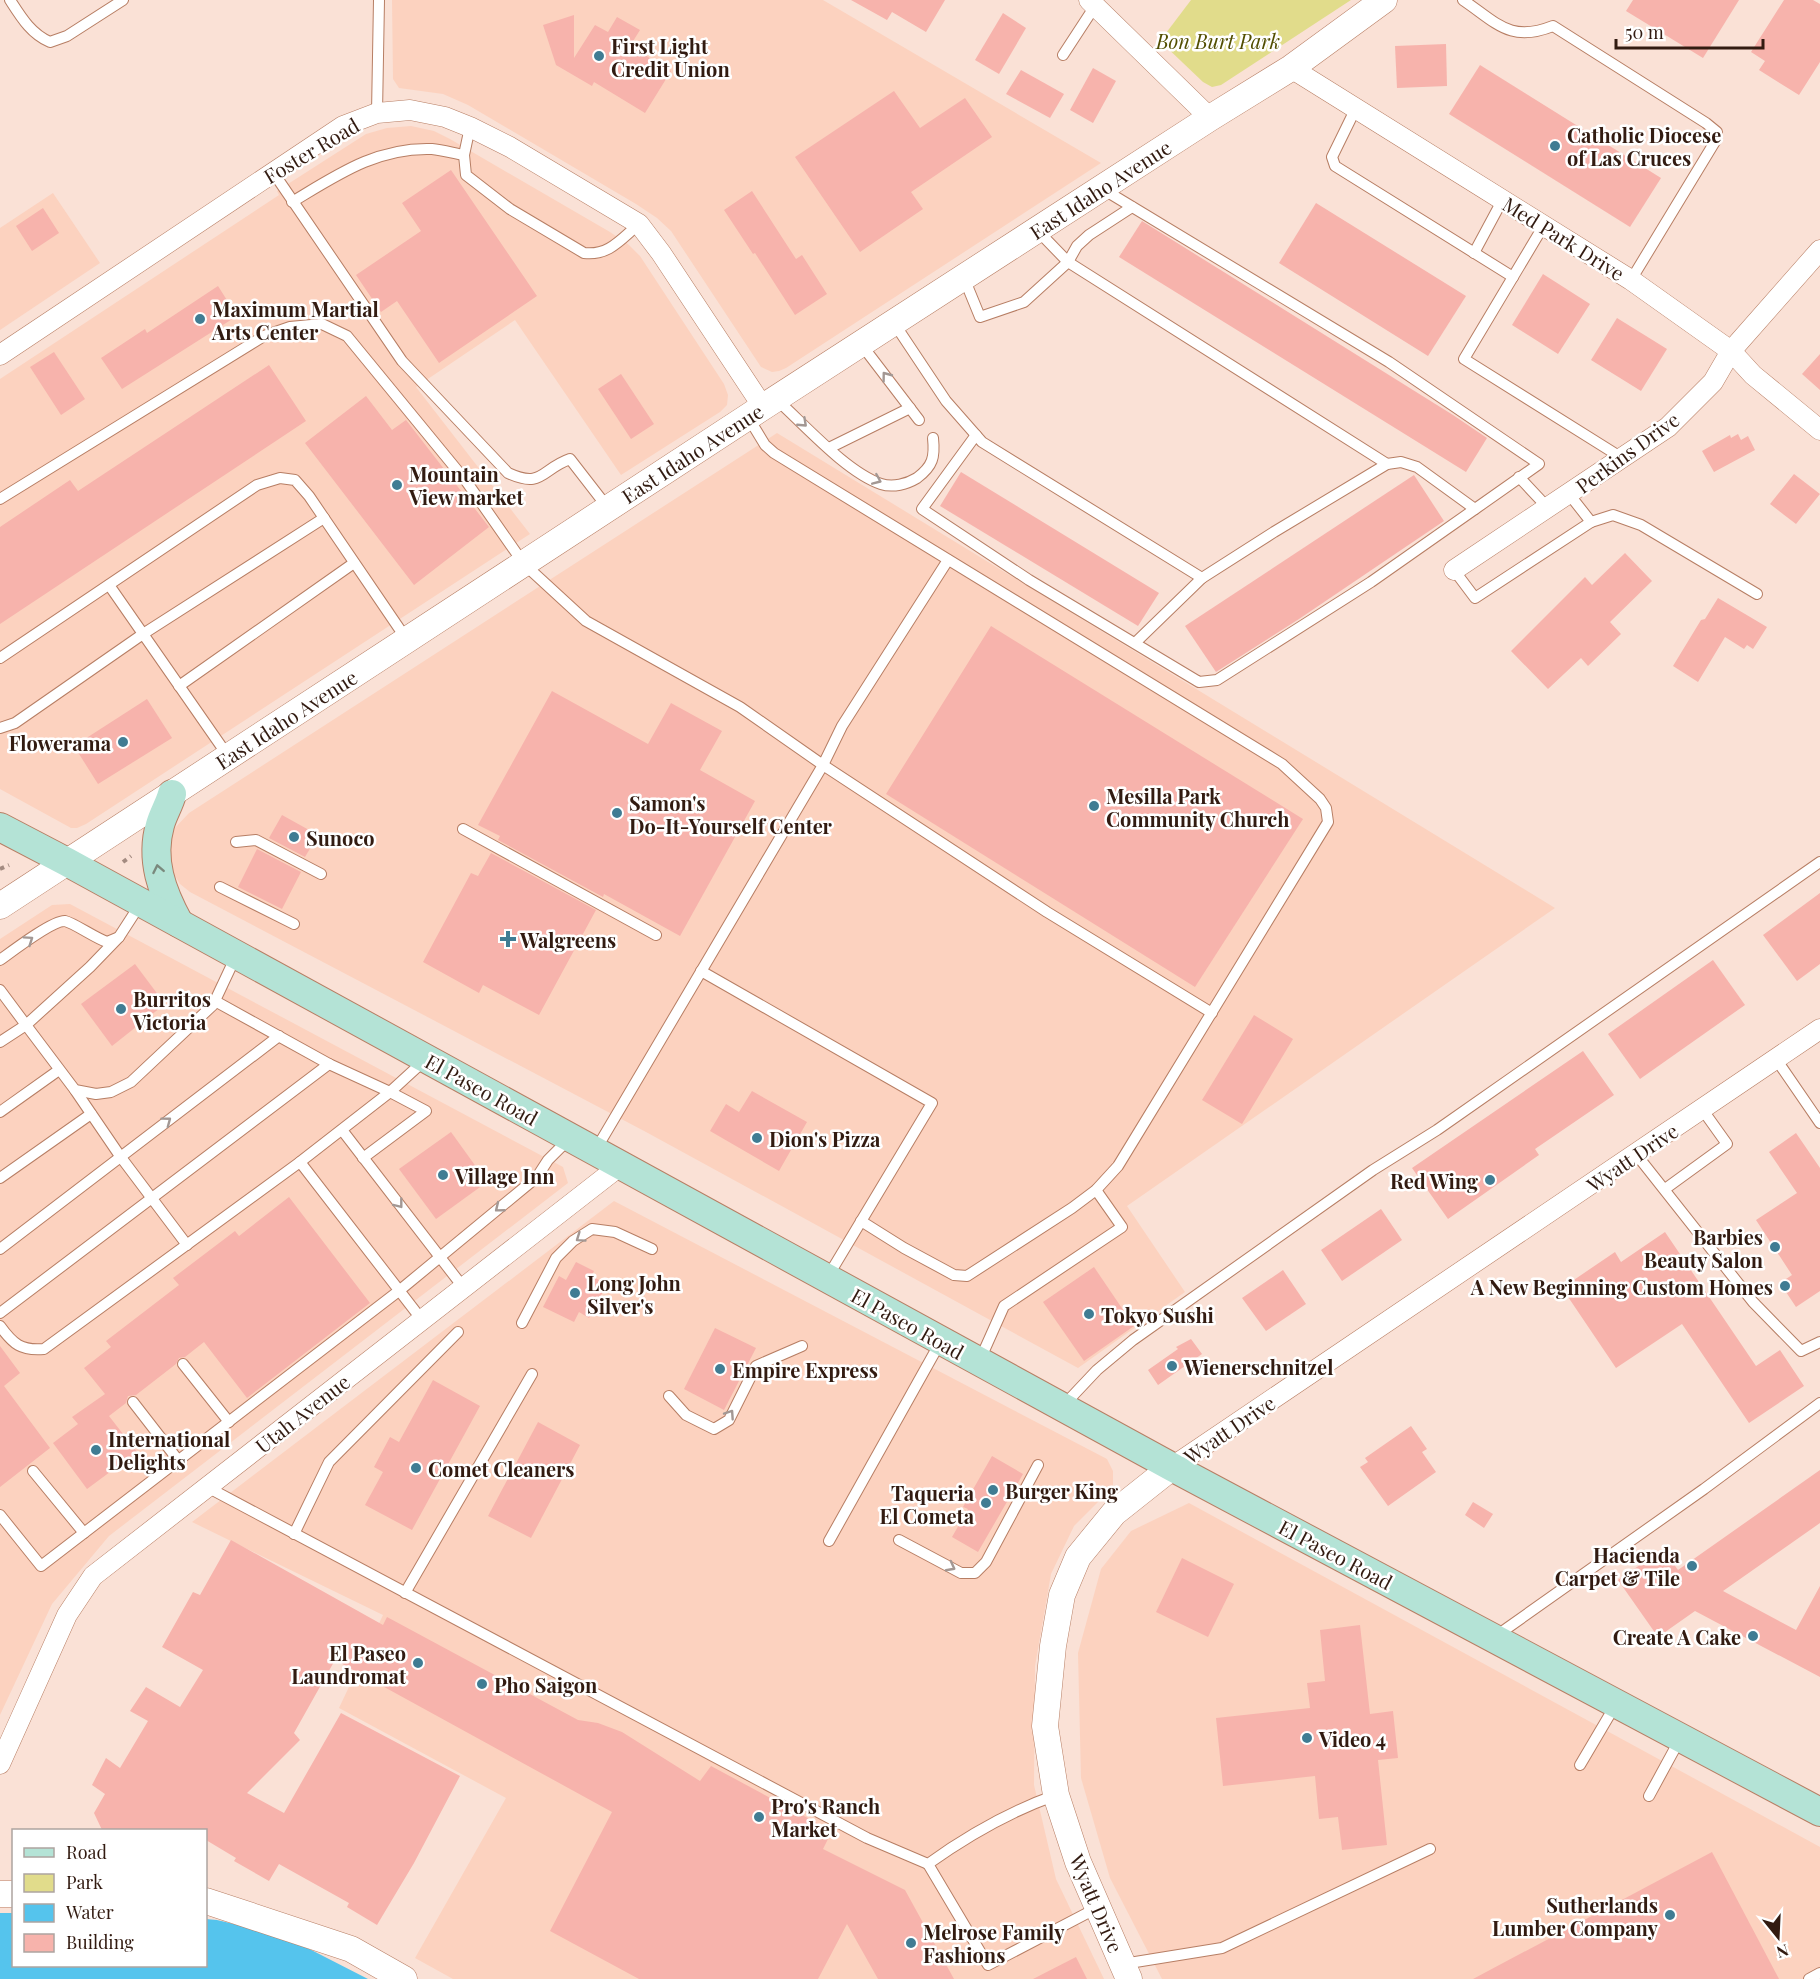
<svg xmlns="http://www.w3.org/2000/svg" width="1820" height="1979" font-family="'Playfair Display',serif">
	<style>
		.built { fill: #fcd2bf }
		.green { fill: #e1dc8b }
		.water { fill: #55c4ed }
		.building { fill: #f7b3ac }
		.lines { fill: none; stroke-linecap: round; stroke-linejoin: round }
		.service-casing { stroke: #b77e64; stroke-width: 12 }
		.minor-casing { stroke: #b77e64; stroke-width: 21 }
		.tertiary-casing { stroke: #b77e64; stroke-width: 27 }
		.secondary-casing { stroke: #b77e64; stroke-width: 30 }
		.path { stroke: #a38b81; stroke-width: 4; stroke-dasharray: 4.5 4.5; stroke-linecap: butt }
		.service { stroke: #fff; stroke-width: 10 }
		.minor { stroke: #fff; stroke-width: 20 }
		.tertiary { stroke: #fff; stroke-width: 26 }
		.secondary { stroke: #b4e3d6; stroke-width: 28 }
		.oneway { stroke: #a39894 }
		.oneway2 { stroke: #7a897d }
		.poi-dot { fill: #407c93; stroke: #fff; stroke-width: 2 }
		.labels { text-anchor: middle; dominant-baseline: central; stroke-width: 5; stroke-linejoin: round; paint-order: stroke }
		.park-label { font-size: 20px; font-style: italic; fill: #524e01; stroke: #fff }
		.poi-label { font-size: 20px; font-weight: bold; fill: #321b11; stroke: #fff; text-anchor: start }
		.street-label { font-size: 20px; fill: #321b11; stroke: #fff }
	</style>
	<rect width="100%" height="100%" fill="#fae1d6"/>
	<g class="built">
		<polygon points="392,0 823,0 1101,163 786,368 779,371 772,372 761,367 671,231 657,218 636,204 468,105 443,94 399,88 393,79"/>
		<polygon points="411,126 434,131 450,139 610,232 629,245 640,256 724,384 728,395 727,405 720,412 621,475 515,320 416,387 530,534 86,824 77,828 71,828 0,789 0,379 279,195 277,191 366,134 387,128"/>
		<polygon points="53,193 100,263 0,330 0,228"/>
		<polygon points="777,433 1555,908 1127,1206 1185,1292 1078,1368 646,1132 190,892 180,884 172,871 168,843 172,831 189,813"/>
		<polygon points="70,904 563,1167 568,1183 109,1536 52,1604 0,1715 0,939 52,905"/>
		<polygon points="614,1201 1107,1459 1113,1471 1113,1487 1074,1526 1051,1574 1035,1666 1034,1785 1056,1879 1104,1979 453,1979 415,1958 506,1798 339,1708 383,1615 192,1522"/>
		<polygon points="1189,1503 1820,1847 1820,1979 1162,1979 1110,1878 1081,1778 1078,1653 1101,1569 1131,1531"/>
	</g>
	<polygon class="green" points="1191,0 1351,0 1221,85 1212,87 1203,82 1160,41"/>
	<polygon class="water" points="0,1913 13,1913 14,1966 206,1966 206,1919 217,1920 284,1936 368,1979 0,1979"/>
	<g class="building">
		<polygon points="851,0 945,0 926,32 892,12 887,20"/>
		<polygon points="1633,0 1739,0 1703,58 1626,11"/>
		<polygon points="1784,0 1813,0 1820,4 1820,62 1799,95 1759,70 1765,61 1751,52"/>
		<polygon points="1003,13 1026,28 999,74 975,60"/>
		<polygon points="574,15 574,58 595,25 608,32 617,17 640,30 630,46 671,71 645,113 594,82 592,86 556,65 543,25"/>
		<polygon points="1446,44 1447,86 1397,88 1395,46"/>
		<polygon points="1480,65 1661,178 1630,227 1449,114"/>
		<polygon points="1093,68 1116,81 1093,123 1070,110"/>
		<polygon points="1021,70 1064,94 1050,118 1006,94"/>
		<polygon points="894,91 920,128 965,98 992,137 911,192 923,209 860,252 795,157"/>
		<polygon points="451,170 537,296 439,363 397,301 381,312 356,275 421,231 402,203"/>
		<polygon points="752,191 796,259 802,255 827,294 795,315 755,253 753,254 724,210"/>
		<polygon points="1316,203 1466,296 1428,356 1279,263"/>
		<polygon points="43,208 59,233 32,251 16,226"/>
		<polygon points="1142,221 1453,415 1487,438 1466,472 1119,257"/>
		<polygon points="1543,274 1590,304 1558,354 1512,325"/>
		<polygon points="218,286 237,316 122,389 101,358 145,329 147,333"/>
		<polygon points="1617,318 1667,349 1641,391 1591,360"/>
		<polygon points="54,352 85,399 61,415 30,367"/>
		<polygon points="1820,354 1820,390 1802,374"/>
		<polygon points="269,365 306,421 0,624 0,527 70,480 78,491"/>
		<polygon points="621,374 654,424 631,439 598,389"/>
		<polygon points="366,396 392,430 406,420 489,527 414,585 305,443"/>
		<polygon points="1738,434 1741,440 1748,436 1755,450 1714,472 1702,451 1730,435 1731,438"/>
		<polygon points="961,472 1159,593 1138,626 940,506"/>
		<polygon points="1794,474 1820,494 1796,524 1770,504"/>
		<polygon points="1414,475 1444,521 1299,619 1216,672 1185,626"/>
		<polygon points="1625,553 1652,581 1610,622 1621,634 1588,666 1581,658 1548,689 1511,651 1585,577 1592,585"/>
		<polygon points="1718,598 1767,627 1753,649 1747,645 1744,649 1725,637 1698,682 1673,666 1701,620 1705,619"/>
		<polygon points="991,626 1303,819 1195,987 886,794"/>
		<polygon points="552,691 648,744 671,703 722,731 700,770 755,801 680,936 604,894 603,897 498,840 500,836 478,825"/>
		<polygon points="147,699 172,738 98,784 74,746"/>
		<polygon points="282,815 318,835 305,857 269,838"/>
		<polygon points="257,849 301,872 282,909 238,887"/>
		<polygon points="491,853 596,910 539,1015 483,985 479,993 423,962 471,873 478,876"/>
		<polygon points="1820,893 1820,964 1797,981 1763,935"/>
		<polygon points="1713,960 1745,1005 1640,1079 1608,1034"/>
		<polygon points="135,964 165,1004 112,1046 81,1004"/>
		<polygon points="1254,1015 1293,1039 1242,1124 1202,1100"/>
		<polygon points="1583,1051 1614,1095 1535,1149 1539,1155 1448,1219 1412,1168"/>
		<polygon points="752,1091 807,1122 779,1171 710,1131 726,1104 739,1112"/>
		<polygon points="451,1132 487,1182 436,1219 399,1169"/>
		<polygon points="1796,1133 1820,1168 1820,1291 1796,1307 1780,1283 1792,1275 1756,1220 1797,1193 1769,1152"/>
		<polygon points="289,1197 370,1303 247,1398 204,1342 185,1357 179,1358 176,1364 136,1395 128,1396 126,1403 109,1416 137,1452 87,1489 53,1443 78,1424 72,1417 105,1394 84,1368 111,1347 106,1341 179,1285 173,1278 235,1231 239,1236"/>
		<polygon points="1381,1209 1402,1240 1342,1281 1321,1250"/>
		<polygon points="1665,1232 1756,1366 1780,1350 1804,1386 1749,1423 1682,1324 1616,1368 1562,1288 1615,1252 1621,1262"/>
		<polygon points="576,1262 594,1271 591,1276 607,1284 589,1318 579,1312 574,1322 543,1307 559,1276 566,1280"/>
		<polygon points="1094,1267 1134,1326 1084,1361 1043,1302"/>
		<polygon points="1283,1270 1306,1304 1266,1331 1242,1298"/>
		<polygon points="715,1328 756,1348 724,1410 684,1389"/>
		<polygon points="1191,1339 1202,1354 1158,1385 1148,1370 1178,1349 1176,1347"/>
		<polygon points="0,1346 20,1373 4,1386 50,1448 0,1487"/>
		<polygon points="433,1380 480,1406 412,1530 365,1505 383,1472 374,1467 390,1437 399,1442"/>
		<polygon points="538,1422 580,1445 531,1538 488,1516"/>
		<polygon points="1411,1426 1427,1449 1422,1452 1436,1472 1388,1506 1360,1467 1368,1462 1365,1458"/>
		<polygon points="992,1456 1023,1474 978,1552 952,1537 968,1509 963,1507"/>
		<polygon points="1820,1470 1820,1523 1723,1591 1796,1630 1820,1586 1820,1677 1695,1611 1658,1637 1618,1580 1663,1549 1678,1570"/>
		<polygon points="1473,1502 1493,1514 1484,1528 1465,1515"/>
		<polygon points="231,1540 383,1625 387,1617 578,1720 598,1723 622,1732 700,1781 711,1766 832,1831 823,1849 905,1890 954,1979 878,1979 847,1924 818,1979 639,1979 550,1931 612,1812 335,1660 294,1733 300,1740 247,1793 284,1813 341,1713 460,1776 414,1863 377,1925 347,1907 349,1903 279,1864 269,1881 234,1861 236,1858 206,1840 206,1830 102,1830 94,1813 105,1794 92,1785 106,1758 120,1768 148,1721 130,1711 146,1687 180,1707 203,1670 162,1647 193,1592 200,1595"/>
		<polygon points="1182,1558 1234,1584 1208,1637 1156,1612"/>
		<polygon points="1360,1625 1370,1714 1393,1711 1398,1758 1378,1760 1387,1845 1342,1850 1338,1817 1319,1819 1315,1776 1223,1786 1216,1718 1310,1708 1307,1683 1325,1681 1320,1630"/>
		<polygon points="1712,1852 1779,1979 1473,1979"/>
		<polygon points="1076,1957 1087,1979 1033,1979"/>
	</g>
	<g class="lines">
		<defs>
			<g id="service">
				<path d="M10 0C21 17 31 34 50 42L67 36 123 0"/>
				<path d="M1463 0C1497 23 1510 43 1553 26L1706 123 1717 132 1716 140 1631 280"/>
				<polyline points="1063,55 1095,6"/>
				<polyline points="1356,108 1332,157 1335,166 1513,277"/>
				<polyline points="377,113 379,0"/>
				<path d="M470 127 464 155 466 175 510 209 584 253C609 256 621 239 639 224"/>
				<path d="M273 172 402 361 508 473C543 489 541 469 570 459L608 508"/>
				<path d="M292 202C337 175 377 147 432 149 442 150 453 153 464 155"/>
				<polyline points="1544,225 1464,359 1622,458"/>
				<polyline points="1037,230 1068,262 1387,464"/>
				<polyline points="1474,253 1503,199"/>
				<polyline points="964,278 980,317 1024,302 1068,262 1077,246 1089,235 1132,207"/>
				<polyline points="894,323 946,401 982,442 1202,578 1274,532 1387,464 1401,462 1417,467 1475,509 1539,464 1389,362 1101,188"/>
				<polyline points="861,344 919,420"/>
				<path d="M776 399C804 424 846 472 881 484 893 488 907 484 917 478 933 466 935 457 933 438"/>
				<polyline points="748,417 765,445 774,453 1282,764 1320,799 1326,808 1328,822 1118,1166 1096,1190 1072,1208 967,1276 954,1275 904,1248 861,1221"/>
				<polyline points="976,435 922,509 1029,580 1199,682 1217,680 1371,582 1475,509"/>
				<polyline points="829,448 910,408"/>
				<polyline points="1519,477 1548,508"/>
				<polyline points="0,499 264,336 290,327 322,324 347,336 466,481 524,564 586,621 740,707 823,765 1047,912 1212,1013"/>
				<polyline points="1591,522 1613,515 1641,525 1757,594"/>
				<polyline points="1454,570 1475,598 1591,522 1569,494"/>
				<polyline points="109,585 228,756"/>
				<polyline points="1135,643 1202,578"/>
				<polyline points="0,658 257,485 280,478 295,480 309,496 407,640"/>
				<polyline points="179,686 354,563"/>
				<polyline points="0,728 15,723 143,634 324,518"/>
				<polyline points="463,829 656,935"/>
				<polyline points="236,842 256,840 321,874"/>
				<polyline points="220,887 294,924"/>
				<polyline points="119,937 90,967 26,1025 75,1090 96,1094 111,1092 131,1082 213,1005 236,956"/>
				<path d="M0 960C11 952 53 920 65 921 74 923 95 938 107 942L119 937 141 903"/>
				<polyline points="701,971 932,1103 827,1278"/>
				<polyline points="0,990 26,1025 0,1042"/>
				<polyline points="1776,1059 1820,1123"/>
				<polyline points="329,1064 390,1092 426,1111 363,1158"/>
				<polyline points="75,1090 120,1156 187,1245"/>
				<polyline points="0,1112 59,1070"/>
				<polyline points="342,1130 463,1287"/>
				<polyline points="595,1151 823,765 842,726 948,560"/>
				<polyline points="1636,1154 1753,1302 1801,1351 1820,1342"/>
				<polyline points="300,1162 390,1092 426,1059"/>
				<polyline points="0,1178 91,1114"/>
				<polyline points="1665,1189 1727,1144 1702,1109"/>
				<polyline points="0,1249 279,1036"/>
				<polyline points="0,1313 329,1064 215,1001"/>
				<polyline points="522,1323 556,1258 573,1241 592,1229 615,1232 652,1249"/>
				<path d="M0 1326C13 1344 21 1351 44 1349L300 1162 422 1320"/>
				<polyline points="979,1362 1004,1306 1122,1227 1096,1190"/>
				<polyline points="183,1364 229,1422"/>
				<polyline points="669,1396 686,1415 714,1429 729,1420 756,1366 802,1346"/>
				<polyline points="133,1402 178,1460"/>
				<polyline points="1064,1405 1097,1370 1133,1340 1373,1170 1437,1130 1820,862"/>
				<polyline points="33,1471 84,1533"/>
				<path d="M207 1487 867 1838 928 1864C967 1836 1011 1811 1056 1795"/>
				<polyline points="0,1515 41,1566 400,1290 537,1177 548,1160 570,1138"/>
				<polyline points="294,1534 329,1462 458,1332"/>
				<polyline points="899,1540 961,1573 975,1573 986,1562 1038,1465"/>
				<polyline points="829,1541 941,1341"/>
				<polyline points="405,1593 532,1374"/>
				<polyline points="1496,1636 1704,1489 1820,1403"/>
				<polyline points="1580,1765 1616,1704"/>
				<polyline points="1649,1796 1680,1739"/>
				<polyline points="928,1864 988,1965 1097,1908"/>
				<polyline points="1123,1964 1222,1948 1430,1849"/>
				<polyline points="1809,1979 1820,1973"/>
			</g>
			<g id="minor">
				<polyline points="1089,0 1210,118"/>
				<polyline points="1291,68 1631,280 1731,351 1753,375 1820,430"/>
				<polyline points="0,355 343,126 377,113 410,110 445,117 470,127 510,147 639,224 661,253 763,407"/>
				<polyline points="1454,570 1668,427 1713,382 1731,351 1820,250"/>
				<polyline points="1172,1467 1820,1029"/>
				<polyline points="0,1764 67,1615 93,1576 621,1165"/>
			</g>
			<g id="tertiary">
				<polyline points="0,906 763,407 1210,118 1291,68 1384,0"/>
				<polyline points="0,1894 14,1894"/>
				<polyline points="206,1901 351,1949 404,1979"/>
				<polyline points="1129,1979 1078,1862 1056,1795 1045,1726 1053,1646 1062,1595 1078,1557 1114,1513 1172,1467"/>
			</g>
			<g id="secondary">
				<path d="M172 794C169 805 163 814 160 825 150 860 162 892 179 923"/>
				<polyline points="0,827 67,862 1172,1467 1820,1812"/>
			</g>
		</defs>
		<use href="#service" class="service-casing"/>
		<use href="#minor" class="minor-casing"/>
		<use href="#tertiary" class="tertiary-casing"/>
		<use href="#secondary" class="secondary-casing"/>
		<g class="path">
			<polyline points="123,862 131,856"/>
			<polyline points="0,869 9,865"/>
		</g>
		<use href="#service" class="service"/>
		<use href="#minor" class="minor"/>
		<use href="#tertiary" class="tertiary"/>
		<use href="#secondary" class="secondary"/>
	</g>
	<defs><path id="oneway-chevron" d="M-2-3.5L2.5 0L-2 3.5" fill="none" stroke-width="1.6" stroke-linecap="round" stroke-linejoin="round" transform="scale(1.5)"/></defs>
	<g class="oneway">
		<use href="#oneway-chevron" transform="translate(886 376) rotate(-127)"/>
		<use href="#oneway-chevron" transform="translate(803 423) rotate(43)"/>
		<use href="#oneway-chevron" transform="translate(877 480) rotate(23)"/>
		<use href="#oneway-chevron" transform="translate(29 940) rotate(-34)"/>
		<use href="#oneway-chevron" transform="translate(167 1121) rotate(-37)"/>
		<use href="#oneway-chevron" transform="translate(399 1204) rotate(52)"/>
		<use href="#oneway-chevron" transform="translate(499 1208) rotate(141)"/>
		<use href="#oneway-chevron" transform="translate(580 1238) rotate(145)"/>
		<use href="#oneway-chevron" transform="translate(730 1414) rotate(-56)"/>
		<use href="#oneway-chevron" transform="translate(951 1567) rotate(28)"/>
	</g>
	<use class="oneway2" href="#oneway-chevron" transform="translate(158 869) rotate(-101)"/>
	<g class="poi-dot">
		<circle cx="599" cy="56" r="6"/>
		<circle cx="1555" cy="146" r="6"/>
		<circle cx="200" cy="319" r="6"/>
		<circle cx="397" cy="485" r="6"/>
		<circle cx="123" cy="742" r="6"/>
		<circle cx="1094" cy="806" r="6"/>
		<circle cx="617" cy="813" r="6"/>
		<circle cx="294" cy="837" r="6"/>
		<path d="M505 930h6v6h6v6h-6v6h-6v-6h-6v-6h6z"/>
		<circle cx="121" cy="1009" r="6"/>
		<circle cx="757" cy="1138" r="6"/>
		<circle cx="443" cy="1175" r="6"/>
		<circle cx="1490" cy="1180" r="6"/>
		<circle cx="1775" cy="1247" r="6"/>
		<circle cx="1785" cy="1286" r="6"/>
		<circle cx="575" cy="1293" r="6"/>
		<circle cx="1089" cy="1314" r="6"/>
		<circle cx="1172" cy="1366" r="6"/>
		<circle cx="720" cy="1369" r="6"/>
		<circle cx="96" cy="1450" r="6"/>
		<circle cx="416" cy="1468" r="6"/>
		<circle cx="993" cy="1490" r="6"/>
		<circle cx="986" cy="1503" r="6"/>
		<circle cx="1692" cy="1566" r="6"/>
		<circle cx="1753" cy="1636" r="6"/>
		<circle cx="418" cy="1663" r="6"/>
		<circle cx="482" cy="1684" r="6"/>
		<circle cx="1307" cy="1738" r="6"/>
		<circle cx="759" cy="1817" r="6"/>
		<circle cx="1670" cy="1915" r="6"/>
		<circle cx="911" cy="1943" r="6"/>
	</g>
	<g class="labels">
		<g class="park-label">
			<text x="1218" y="40">Bon Burt Park</text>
		</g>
		<g class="poi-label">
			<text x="611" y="45">First Light<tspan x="611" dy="23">Credit Union</tspan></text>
			<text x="1567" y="134">Catholic Diocese<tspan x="1567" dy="23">of Las Cruces</tspan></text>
			<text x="212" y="308">Maximum Martial<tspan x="212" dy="23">Arts Center</tspan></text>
			<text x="409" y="473">Mountain<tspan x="409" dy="23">View market</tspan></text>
			<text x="111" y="742" text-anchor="end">Flowerama</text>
			<text x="1106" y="795">Mesilla Park<tspan x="1106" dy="23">Community Church</tspan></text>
			<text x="629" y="802">Samon's<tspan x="629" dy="23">Do-It-Yourself Center</tspan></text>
			<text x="306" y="837">Sunoco</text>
			<text x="520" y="939">Walgreens</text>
			<text x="133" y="998">Burritos<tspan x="133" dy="23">Victoria</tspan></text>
			<text x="769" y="1138">Dion's Pizza</text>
			<text x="455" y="1175">Village Inn</text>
			<text x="1478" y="1180" text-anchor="end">Red Wing</text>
			<text x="1763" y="1236" text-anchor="end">Barbies<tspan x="1763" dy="23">Beauty Salon</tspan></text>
			<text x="587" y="1282">Long John<tspan x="587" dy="23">Silver's</tspan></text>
			<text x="1773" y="1286" text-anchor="end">A New Beginning Custom Homes</text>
			<text x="1101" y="1314">Tokyo Sushi</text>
			<text x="1184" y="1366">Wienerschnitzel</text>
			<text x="732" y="1369">Empire Express</text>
			<text x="108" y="1438">International<tspan x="108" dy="23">Delights</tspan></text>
			<text x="428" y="1468">Comet Cleaners</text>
			<text x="1005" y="1490">Burger King</text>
			<text x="974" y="1492" text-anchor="end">Taqueria<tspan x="974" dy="23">El Cometa</tspan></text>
			<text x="1680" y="1554" text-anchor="end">Hacienda<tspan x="1680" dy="23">Carpet &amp; Tile</tspan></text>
			<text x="1741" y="1636" text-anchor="end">Create A Cake</text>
			<text x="406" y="1652" text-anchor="end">El Paseo<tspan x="406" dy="23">Laundromat</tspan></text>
			<text x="494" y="1684">Pho Saigon</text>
			<text x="1319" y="1738">Video 4</text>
			<text x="771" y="1805">Pro's Ranch<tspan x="771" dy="23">Market</tspan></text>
			<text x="1658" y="1904" text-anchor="end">Sutherlands<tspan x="1658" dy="23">Lumber Company</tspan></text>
			<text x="923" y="1931">Melrose Family<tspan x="923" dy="23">Fashions</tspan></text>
		</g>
		<g class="street-label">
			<text transform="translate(311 150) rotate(-31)">Foster Road</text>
			<text transform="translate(1100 189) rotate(-33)">East Idaho Avenue</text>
			<text transform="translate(1564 238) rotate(32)">Med Park Drive</text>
			<text transform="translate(1627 452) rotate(-36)">Perkins Drive</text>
			<text transform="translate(692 453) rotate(-33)">East Idaho Avenue</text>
			<text transform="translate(286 719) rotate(-33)">East Idaho Avenue</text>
			<text transform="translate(482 1089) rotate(29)">El Paseo Road</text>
			<text transform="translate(1632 1157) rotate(-34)">Wyatt Drive</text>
			<text transform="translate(908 1323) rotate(29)">El Paseo Road</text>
			<text transform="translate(302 1413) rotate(-38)">Utah Avenue</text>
			<text transform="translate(1229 1429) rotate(-34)">Wyatt Drive</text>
			<text transform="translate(1336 1554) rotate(28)">El Paseo Road</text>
			<text transform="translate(1097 1903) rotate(67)">Wyatt Drive</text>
		</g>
	</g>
	<rect x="12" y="1829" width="195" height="138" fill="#ffffff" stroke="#ada4a0" stroke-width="1.5"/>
	<rect x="24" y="1848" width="30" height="9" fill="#b4e3d6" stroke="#ada4a0" stroke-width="1.5"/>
	<text x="66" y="1859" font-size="18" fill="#321b11">Road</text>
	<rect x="24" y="1874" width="30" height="18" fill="#e1dc8b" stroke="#ada4a0" stroke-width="1.5"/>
	<text x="66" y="1889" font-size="18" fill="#321b11">Park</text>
	<rect x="24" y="1904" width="30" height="18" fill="#55c4ed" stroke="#ada4a0" stroke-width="1.5"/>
	<text x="66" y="1919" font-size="18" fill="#321b11">Water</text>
	<rect x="24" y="1934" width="30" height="18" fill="#f7b3ac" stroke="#ada4a0" stroke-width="1.5"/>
	<text x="66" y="1949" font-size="18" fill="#321b11">Building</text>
	<g transform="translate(1778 1937) rotate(162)" stroke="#ffffff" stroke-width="4.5" paint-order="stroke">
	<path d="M0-4.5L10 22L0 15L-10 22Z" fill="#321b11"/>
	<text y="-9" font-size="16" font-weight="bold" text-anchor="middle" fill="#321b11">N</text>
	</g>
	<path d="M1616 39v9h147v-9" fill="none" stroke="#321b11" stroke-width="3"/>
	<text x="1625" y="39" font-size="18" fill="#321b11" stroke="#ffffff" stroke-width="4.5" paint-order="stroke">50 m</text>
</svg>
